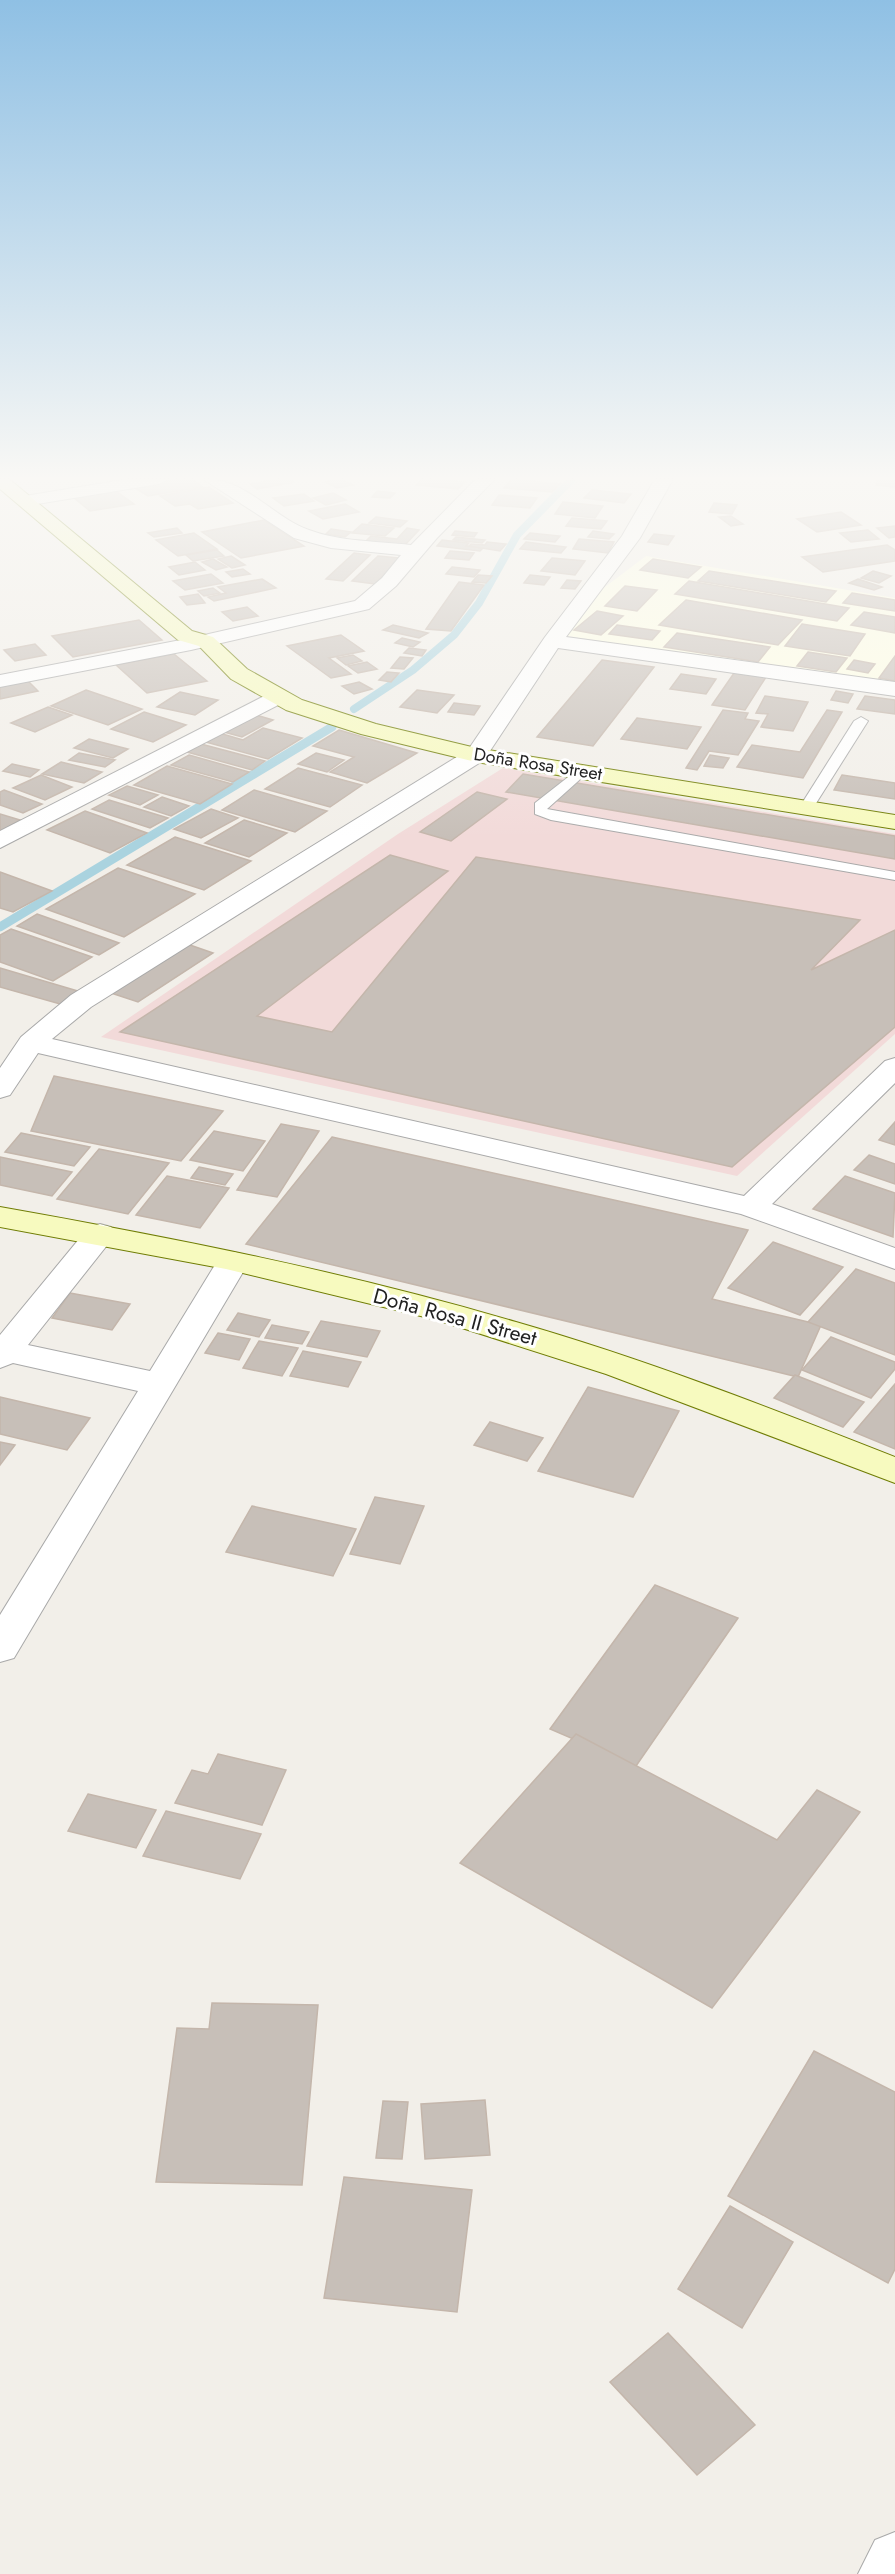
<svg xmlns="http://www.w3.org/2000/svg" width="895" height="2574" font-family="Jost,sans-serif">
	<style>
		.commercial { fill: #f2dad9 }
		.education { fill: #ffffe5 }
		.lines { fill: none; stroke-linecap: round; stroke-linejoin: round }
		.stream-far1 { stroke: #aad3df; stroke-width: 8 }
		.stream { stroke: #aad3df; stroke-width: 9 }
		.building { fill: #c7bfb8; stroke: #c4b6ab; stroke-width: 1.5 }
		.lane-casing { stroke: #a9a9a9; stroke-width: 2 }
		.street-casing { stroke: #a9a9a9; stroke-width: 2 }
		.secondary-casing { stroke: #707d05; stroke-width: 2 }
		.lane { fill: #fff; fill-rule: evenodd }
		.street { fill: #fff; fill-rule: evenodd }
		.secondary { fill: #f7fabf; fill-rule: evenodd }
		.labels { text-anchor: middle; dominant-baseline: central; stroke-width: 6; stroke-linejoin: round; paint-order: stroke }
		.far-street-label { font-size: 18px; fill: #222; stroke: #fff }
		.street-label { font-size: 21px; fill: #222; stroke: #fff }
	</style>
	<rect width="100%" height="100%" fill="#f2efe9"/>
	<polygon class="commercial" points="503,768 895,834 895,1034 737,1176 101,1037 398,834"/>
	<polygon class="education" points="646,556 895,598 895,684 781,669 562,635 585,602"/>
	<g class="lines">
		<g class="stream-far1">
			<polyline points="354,709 413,670 454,635 479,603 517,535 572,479"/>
			<polyline points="330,728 332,727"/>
		</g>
		<polyline class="stream" points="0,927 332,727"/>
	</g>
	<g class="building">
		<polygon points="179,479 192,479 203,487 148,496 133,487"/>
		<polygon points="280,479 295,482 257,489 250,484"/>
		<polygon points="341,479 353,485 337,488 325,482"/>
		<polygon points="422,479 429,479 465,482 458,489 416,485"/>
		<polygon points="512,479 560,484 552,492 504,488"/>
		<polygon points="878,480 895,481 895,487 876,485"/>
		<polygon points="209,487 233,503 198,509 190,504 175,506 160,496"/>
		<polygon points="592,490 631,494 624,503 584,498"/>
		<polygon points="116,491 134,504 90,511 74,498"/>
		<polygon points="377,491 395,493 390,498 372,497"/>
		<polygon points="333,493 346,500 326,505 313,498"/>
		<polygon points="304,494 314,501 284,506 273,498"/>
		<polygon points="499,495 537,498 530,508 492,505"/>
		<polygon points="563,502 603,506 595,518 555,514"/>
		<polygon points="714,503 737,505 732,514 709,512"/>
		<polygon points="345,504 359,512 323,519 309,511"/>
		<polygon points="841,512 861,525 817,532 797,519"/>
		<polygon points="731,516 743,524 731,526 719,517"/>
		<polygon points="376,517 407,521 400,527 369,523"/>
		<polygon points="572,518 607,521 601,529 566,526"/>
		<polygon points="264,520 304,546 241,558 202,532"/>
		<polygon points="362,524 394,528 385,536 352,533"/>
		<polygon points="895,526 895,537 889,538 877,528"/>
		<polygon points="177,528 182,533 154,537 148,533"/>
		<polygon points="407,528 419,530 405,545 366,541 371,536 397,539"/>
		<polygon points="331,529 351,532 345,537 326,534"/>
		<polygon points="868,530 879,539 851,542 840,533"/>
		<polygon points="455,531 477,533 474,537 452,535"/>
		<polygon points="593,531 614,534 609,539 588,537"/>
		<polygon points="194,533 217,549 178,556 156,540"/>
		<polygon points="530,533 560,536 555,542 524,539"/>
		<polygon points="654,534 674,536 668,545 648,542"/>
		<polygon points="456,537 485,540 482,543 453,540"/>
		<polygon points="579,539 614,542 608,553 573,549"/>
		<polygon points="442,540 469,543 466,546 483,548 480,551 437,546"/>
		<polygon points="487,542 506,544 500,551 469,546 471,544 485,545"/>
		<polygon points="526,542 566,547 561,553 520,549"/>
		<polygon points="887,545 895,550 895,561 823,572 802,557"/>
		<polygon points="217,550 224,556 193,561 186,555"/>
		<polygon points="450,551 474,553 469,560 445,558"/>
		<polygon points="354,553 370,555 343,581 326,579"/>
		<polygon points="231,556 245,565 232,568 218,559"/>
		<polygon points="378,556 400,558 375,584 352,581"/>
		<polygon points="552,558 585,561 575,575 541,571"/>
		<polygon points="213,559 227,567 216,570 202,562"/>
		<polygon points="653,559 701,567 688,578 640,570"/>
		<polygon points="195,562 205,570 179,575 169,567"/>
		<polygon points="452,567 480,570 474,577 446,574"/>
		<polygon points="243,569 250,574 232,577 226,572"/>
		<polygon points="709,571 836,591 826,602 698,581"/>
		<polygon points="873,571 891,576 879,583 861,578"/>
		<polygon points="211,574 223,583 185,590 173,581"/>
		<polygon points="478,575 492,576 486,583 472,582"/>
		<polygon points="530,575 550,577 544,585 524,583"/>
		<polygon points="262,579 276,588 214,601 208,597 226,593 218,587"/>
		<polygon points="858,579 882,587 874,590 849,583"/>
		<polygon points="567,580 581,581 575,589 561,588"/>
		<polygon points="689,581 849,608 837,621 675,594"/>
		<polygon points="459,582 484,585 451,631 426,629"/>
		<polygon points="625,586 657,590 637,611 605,606"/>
		<polygon points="213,588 220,593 204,596 198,591"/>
		<polygon points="852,593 895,600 895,611 843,603"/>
		<polygon points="198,594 205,603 187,605 180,597"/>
		<polygon points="686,600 802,620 778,645 659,625"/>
		<polygon points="247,607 258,616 233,621 222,612"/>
		<polygon points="597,611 623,616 601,635 574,630"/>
		<polygon points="864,612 895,617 895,633 851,625"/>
		<polygon points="139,620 162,640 73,657 52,636"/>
		<polygon points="802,624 865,634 850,656 785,646"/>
		<polygon points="393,625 428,633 419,638 383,630"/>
		<polygon points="617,625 660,631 652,640 609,634"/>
		<polygon points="677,633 770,647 758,662 664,647"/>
		<polygon points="341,635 364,651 329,658 351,674 331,678 287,646"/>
		<polygon points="402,638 420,642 413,647 395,643"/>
		<polygon points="35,644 46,655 15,661 4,650"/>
		<polygon points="409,648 426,650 422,656 404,653"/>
		<polygon points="808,652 847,658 836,672 797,666"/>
		<polygon points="174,654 207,681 147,693 116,665"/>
		<polygon points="353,655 362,661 346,665 337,658"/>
		<polygon points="895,656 895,681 879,678"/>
		<polygon points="400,657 413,658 404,669 391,668"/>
		<polygon points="602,660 654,667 593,746 537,737"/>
		<polygon points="854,660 875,664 868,673 847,669"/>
		<polygon points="367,662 377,669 358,673 348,666"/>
		<polygon points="387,672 399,673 391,682 379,680"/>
		<polygon points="734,673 766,677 745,710 712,705"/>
		<polygon points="681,674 716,679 706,694 670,689"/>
		<polygon points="25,678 38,691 0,699 0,683"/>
		<polygon points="359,682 372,689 354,694 342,686"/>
		<polygon points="86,690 142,709 108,725 51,706"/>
		<polygon points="417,690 454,695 437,713 400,707"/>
		<polygon points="836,691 853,694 848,703 831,700"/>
		<polygon points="180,692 218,700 195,715 157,707"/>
		<polygon points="765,696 808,702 793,731 761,727 768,714 756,713"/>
		<polygon points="865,696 895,700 895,714 857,709"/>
		<polygon points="454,703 480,706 474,715 448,712"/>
		<polygon points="48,707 72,715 35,732 11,723"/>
		<polygon points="723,710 748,713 745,719 759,721 738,755 709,751 697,770 686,768"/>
		<polygon points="827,710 842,712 803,778 737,767 752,745 800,752"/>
		<polygon points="144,712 186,725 153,742 111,729"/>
		<polygon points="256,715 273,720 242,737 224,732"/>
		<polygon points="637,718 701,727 687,749 621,739"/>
		<polygon points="263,728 302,738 268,759 202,741 216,732 243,740"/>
		<polygon points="339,730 417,753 367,783 330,772 354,757 313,746"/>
		<polygon points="89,739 128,749 113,758 74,748"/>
		<polygon points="201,744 265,761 252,770 187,752"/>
		<polygon points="79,753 115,760 105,767 69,760"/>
		<polygon points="316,753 344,760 327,772 298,764"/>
		<polygon points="189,755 249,772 233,782 171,765"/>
		<polygon points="710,755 729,758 723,768 704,766"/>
		<polygon points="61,762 102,772 84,783 42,774"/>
		<polygon points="12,764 39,770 30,777 3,771"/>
		<polygon points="167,766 232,784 200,804 134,785"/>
		<polygon points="298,768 362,785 330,807 265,789"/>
		<polygon points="523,774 895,836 895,859 506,792"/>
		<polygon points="41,775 72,787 45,800 13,788"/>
		<polygon points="842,775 895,783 895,799 834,790"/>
		<polygon points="127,786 158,795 140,805 109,795"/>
		<polygon points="4,790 42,804 23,813 0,805 0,792"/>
		<polygon points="254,790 327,811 295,832 222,810"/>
		<polygon points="477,792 507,799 451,841 420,832"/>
		<polygon points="162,797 189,806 171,816 144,807"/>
		<polygon points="109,800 168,818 150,828 92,809"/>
		<polygon points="211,809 238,818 201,838 174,829"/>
		<polygon points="85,811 147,833 110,853 47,830"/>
		<polygon points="0,814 20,820 0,832"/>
		<polygon points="244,820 287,833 249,857 205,843"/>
		<polygon points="175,837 251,861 204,890 127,865"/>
		<polygon points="390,855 448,871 257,1016 332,1032 476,857 860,920 811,970 895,930 895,1027 732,1167 120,1032"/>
		<polygon points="118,868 195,894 124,937 46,909"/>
		<polygon points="0,872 52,891 13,912 0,908"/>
		<polygon points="37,914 119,943 99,955 17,926"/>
		<polygon points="11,929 92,957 53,981 0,962 0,935"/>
		<polygon points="187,944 213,953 138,1002 111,993"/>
		<polygon points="0,968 78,991 60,1004 0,987"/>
		<polygon points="54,1076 223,1111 181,1161 31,1131"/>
		<polygon points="895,1122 895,1145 879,1140"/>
		<polygon points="281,1124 319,1131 277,1197 237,1190"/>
		<polygon points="214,1131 265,1141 243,1171 190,1160"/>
		<polygon points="21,1133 90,1147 74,1166 5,1152"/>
		<polygon points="332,1137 748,1230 712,1299 821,1325 798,1377 246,1244"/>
		<polygon points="99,1149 169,1163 128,1214 57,1199"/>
		<polygon points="869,1155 895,1164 895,1184 854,1170"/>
		<polygon points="0,1157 72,1172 52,1196 0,1185"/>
		<polygon points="199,1167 233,1174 225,1185 191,1178"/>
		<polygon points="167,1176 229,1188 200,1228 136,1215"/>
		<polygon points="845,1176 895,1193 893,1237 813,1209"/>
		<polygon points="773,1242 843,1267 800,1315 728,1288"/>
		<polygon points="856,1269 895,1283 895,1355 808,1322"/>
		<polygon points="70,1293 130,1304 112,1330 52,1318"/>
		<polygon points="238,1313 270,1320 259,1337 227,1330"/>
		<polygon points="321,1321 380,1331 367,1357 307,1346"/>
		<polygon points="272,1325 309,1332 302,1344 265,1338"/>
		<polygon points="218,1333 250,1339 239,1360 205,1353"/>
		<polygon points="831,1337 895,1362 895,1369 871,1398 802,1370"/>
		<polygon points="259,1341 298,1348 282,1376 243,1368"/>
		<polygon points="303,1351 361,1362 348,1387 290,1376"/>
		<polygon points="795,1375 864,1402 843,1427 774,1398"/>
		<polygon points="895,1384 895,1449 854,1432"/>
		<polygon points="588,1387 679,1411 633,1497 538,1471"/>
		<polygon points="0,1397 90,1418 67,1450 0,1434"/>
		<polygon points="490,1422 543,1438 527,1461 474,1445"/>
		<polygon points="0,1442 15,1445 0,1465"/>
		<polygon points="375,1497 424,1506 400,1564 350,1554"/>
		<polygon points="252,1506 356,1529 333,1576 226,1552"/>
		<polygon points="655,1585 738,1618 636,1766 550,1729"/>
		<polygon points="576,1734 777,1840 817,1790 860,1812 712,2008 460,1863"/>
		<polygon points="218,1754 286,1770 262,1825 175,1803 192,1770 208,1774"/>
		<polygon points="88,1794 156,1810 136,1848 68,1831"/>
		<polygon points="166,1811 261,1834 240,1879 143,1856"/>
		<polygon points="212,2003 318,2005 302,2185 156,2182 177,2028 209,2029"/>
		<polygon points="814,2051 895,2092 895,2269 888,2283 728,2196"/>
		<polygon points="485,2100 490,2155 425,2159 421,2104"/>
		<polygon points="383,2101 408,2102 402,2159 376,2158"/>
		<polygon points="344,2177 472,2190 457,2312 324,2298"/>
		<polygon points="730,2206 793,2242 742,2328 678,2289"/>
		<polygon points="668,2333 755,2425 697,2475 610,2382"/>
	</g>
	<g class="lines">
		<defs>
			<g id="lane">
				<polygon points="861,717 868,721 813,808 811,811 801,811 799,808 854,721"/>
				<polygon points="581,767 588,771 586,774 547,809 895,872 895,880 551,820 535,814 535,803"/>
			</g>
			<g id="street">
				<polygon points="128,479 168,479 159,484 25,506 16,501 25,496"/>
				<path d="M203 479C245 477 272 517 309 530 341 542 378 541 411 545L476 479H495L437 538 396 586 369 609 191 650 0 687V675L191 638 355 601 382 578 401 555 331 548 294 538Z"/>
				<polygon points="655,479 673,479 640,538 566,637 895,682 895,696 558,648 484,760 91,1007 52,1039 744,1196 885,1061 895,1058 895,1083 772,1204 895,1248 895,1269 741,1214 38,1053 10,1095 0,1098 0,1068 21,1037 71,995 468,750 545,637 622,536"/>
				<polygon points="276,690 284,692 287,697 284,702 0,848 0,831"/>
				<polygon points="100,1224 111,1227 116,1234 28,1345 150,1371 221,1255 233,1252 245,1255 249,1262 14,1658 0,1662 0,1615 138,1391 13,1363 0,1368 0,1335 89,1227"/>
				<polygon points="895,2532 895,2574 858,2574 875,2540"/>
			</g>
			<g id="secondary">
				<polygon points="0,479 9,479 192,631 213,637 247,669 302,700 376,724 476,748 895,815 895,829 476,762 361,734 286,710 231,679 199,646 178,640 0,489"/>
				<path d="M0 1207C174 1238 347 1272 516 1322 645 1359 770 1408 895 1457V1483L606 1374 437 1320 226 1269 0 1227Z"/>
			</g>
		</defs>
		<use href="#lane" class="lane-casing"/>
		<use href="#street" class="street-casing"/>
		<use href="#secondary" class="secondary-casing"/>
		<use href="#lane" class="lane"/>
		<use href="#street" class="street"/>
		<use href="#secondary" class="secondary"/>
	</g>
	<linearGradient id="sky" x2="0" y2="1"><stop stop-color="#8fc0e4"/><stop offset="0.57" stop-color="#f9f8f5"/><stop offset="1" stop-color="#f9f8f5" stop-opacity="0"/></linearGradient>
	<rect width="895" height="839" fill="url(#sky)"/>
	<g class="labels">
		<g class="far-street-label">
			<text transform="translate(538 764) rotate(9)">Doña Rosa Street</text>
		</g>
		<g class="street-label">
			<text transform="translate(455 1317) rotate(15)">Doña Rosa II Street</text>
		</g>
	</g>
</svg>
